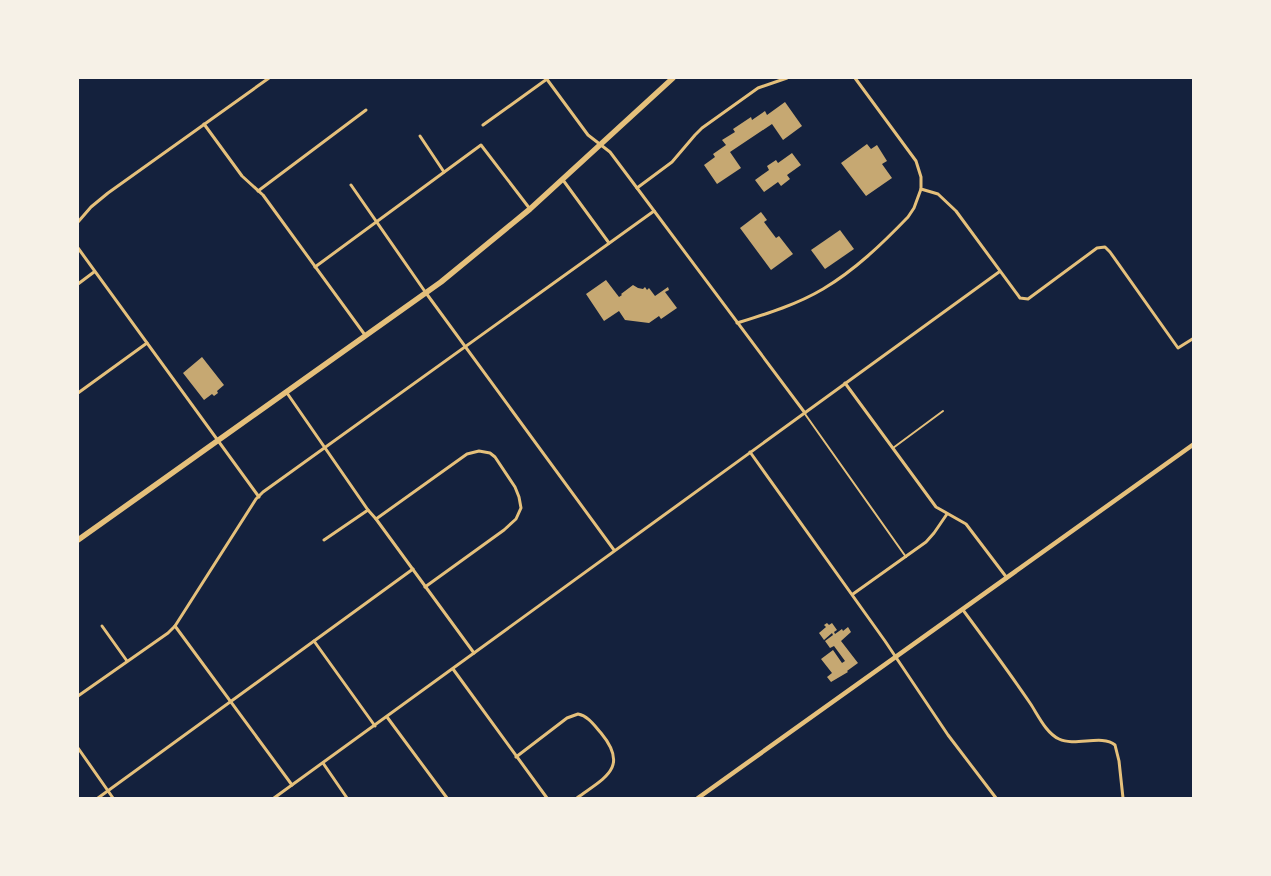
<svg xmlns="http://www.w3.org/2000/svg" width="1271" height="876" font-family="Mulish,sans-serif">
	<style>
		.building { fill: #c6a872 }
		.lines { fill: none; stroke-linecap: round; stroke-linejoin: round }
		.service { stroke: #e5c07b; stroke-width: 2 }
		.minor { stroke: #e5c07b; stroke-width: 3 }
		.tertiary { stroke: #e5c07b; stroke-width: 4.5 }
		.primary { stroke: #e5c07b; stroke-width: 5.5 }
	</style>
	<rect width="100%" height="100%" fill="#14213d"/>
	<g class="building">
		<polygon points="785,102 802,126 783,140 772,124 730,152 741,168 717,184 704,165 715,157 713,154 726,145 722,140 735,132 733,129 751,117 752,120 765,111 767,115"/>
		<polygon points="867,144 871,149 877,145 887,161 882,164 892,178 866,196 841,163"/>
		<polygon points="792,153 801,165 787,175 790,179 781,186 778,182 764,192 755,180 769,170 767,166 776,160 778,163"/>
		<polygon points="761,212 767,220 764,222 776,238 779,236 793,254 771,270 740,228"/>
		<polygon points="840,230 854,249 825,269 811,250"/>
		<polygon points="606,280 619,297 622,295 621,294 633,285 638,288 643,289 645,287 647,290 649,288 655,296 668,287 669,290 665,292 677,308 661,319 659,316 649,323 625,320 619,311 604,321 586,294"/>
		<polygon points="202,357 224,385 217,391 218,393 214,396 212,394 204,400 183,373"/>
		<polygon points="827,623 829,625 832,623 837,630 834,632 835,634 842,629 843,631 848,627 851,632 841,641 858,663 847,671 848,672 831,682 827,677 832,673 821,659 833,650 842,663 845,661 834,646 830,648 825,641 833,635 832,633 824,640 819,633 826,627 824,625"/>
	</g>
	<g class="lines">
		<g class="service">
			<polyline points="805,414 906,557"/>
			<polyline points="893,448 943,411"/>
		</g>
		<g class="minor">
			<polyline points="546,78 588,135 610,152 637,188 805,413"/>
			<polyline points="855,78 916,161 921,177 921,189 938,194 956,211 1020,298 1028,299 1097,248 1105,247 1110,252 1178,348 1194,338"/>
			<polyline points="204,124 242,176 263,195 365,335"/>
			<polyline points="483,125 547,79"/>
			<polyline points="420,136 444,172"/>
			<polyline points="563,180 609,243"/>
			<polyline points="351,185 426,293 614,550"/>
			<polyline points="637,188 672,162 695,135 702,128 758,88 787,78"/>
			<polyline points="258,191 366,110"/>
			<polyline points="78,222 91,207 108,193 269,78"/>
			<polyline points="78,248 259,497"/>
			<polyline points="315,267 481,145 530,209"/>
			<polyline points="78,284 94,272"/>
			<path d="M737 323C766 314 796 305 823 289 855 270 882 244 908 217L914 208 921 189"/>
			<polyline points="845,383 936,507 966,524 1007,578"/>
			<polyline points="78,393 147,343"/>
			<polyline points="287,393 368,510 376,519 474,653"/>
			<polyline points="750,452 885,641 948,735 996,798"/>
			<polyline points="376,519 467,454 479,451 490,453 495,457 515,487 519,497 521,508 516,519 504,530 425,587"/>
			<polyline points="324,540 368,510"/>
			<polyline points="853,594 926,542 934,533 947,514"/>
			<path d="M963 610C986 641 1009 672 1030 703 1038 715 1046 733 1059 739 1075 747 1102 734 1115 745L1119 761 1123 798"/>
			<polyline points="102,626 127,661"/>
			<polyline points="175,626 292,785"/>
			<polyline points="314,641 375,726"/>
			<polyline points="453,669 547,798"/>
			<polyline points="78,696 168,633 175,626 256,499 263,492 654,211"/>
			<polyline points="387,717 447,798"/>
			<polyline points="78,748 113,798"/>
			<path d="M516 757 567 718 578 714C588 716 594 725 601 733 630 768 604 778 577 798"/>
			<polyline points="323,763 347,798"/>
			<polyline points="98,798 413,569"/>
			<polyline points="274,798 999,272"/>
		</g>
		<polyline class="tertiary" points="698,798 1194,444"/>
		<polyline class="primary" points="78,540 441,282 530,209 673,78"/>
	</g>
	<rect width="1271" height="876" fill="none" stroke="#f6f1e7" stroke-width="158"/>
</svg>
